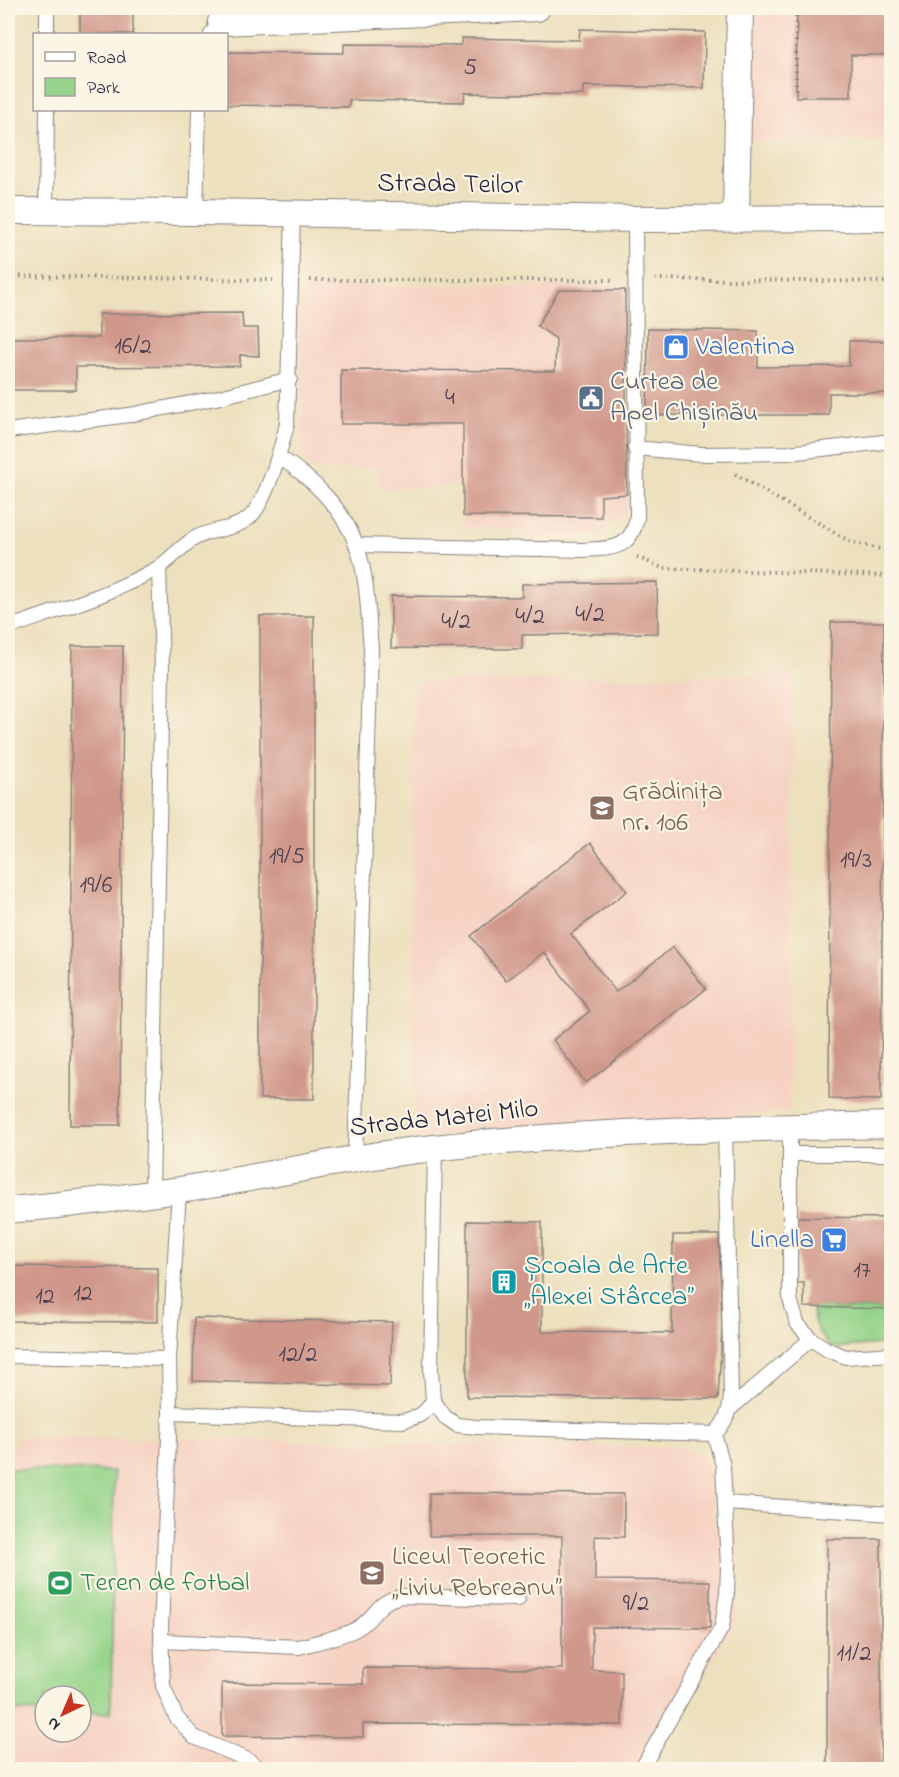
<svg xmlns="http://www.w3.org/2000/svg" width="899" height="1777" font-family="'Indie Flower',sans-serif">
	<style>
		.built { fill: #f6d2c3; fill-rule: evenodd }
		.green { fill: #95d48a; stroke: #5c7b62; stroke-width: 1.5 }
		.building { fill: #d0988b }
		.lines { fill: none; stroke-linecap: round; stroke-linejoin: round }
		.service-casing { stroke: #88817c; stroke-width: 16 }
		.minor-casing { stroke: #88817c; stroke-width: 28 }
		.path { stroke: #88817c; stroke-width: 4; stroke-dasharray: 1.5 4.5; stroke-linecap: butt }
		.service { stroke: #fff; stroke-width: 14 }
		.minor { stroke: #fff; stroke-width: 26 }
		.labels { text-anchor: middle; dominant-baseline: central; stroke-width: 4.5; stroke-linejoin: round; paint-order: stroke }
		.number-label { font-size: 24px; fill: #4e404f }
		.street-label { font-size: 27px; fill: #22223b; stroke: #fcf5e5 }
		.shop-label { font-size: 27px; fill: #366cbe; stroke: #fcf5e5; text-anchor: start }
		.service-label { font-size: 27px; fill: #4e5e75; stroke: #fcf5e5; text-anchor: start }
		.education-label { font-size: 27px; fill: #785e54; stroke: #fcf5e5; text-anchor: start }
		.culture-label { font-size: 27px; fill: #0d838f; stroke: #fcf5e5; text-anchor: start }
		.leisure-label { font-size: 27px; fill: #27864d; stroke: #fcf5e5; text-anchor: start }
	</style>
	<rect width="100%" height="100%" fill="#fcf5e5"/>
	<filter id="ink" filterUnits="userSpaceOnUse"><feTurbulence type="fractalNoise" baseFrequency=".0167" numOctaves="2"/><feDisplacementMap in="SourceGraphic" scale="12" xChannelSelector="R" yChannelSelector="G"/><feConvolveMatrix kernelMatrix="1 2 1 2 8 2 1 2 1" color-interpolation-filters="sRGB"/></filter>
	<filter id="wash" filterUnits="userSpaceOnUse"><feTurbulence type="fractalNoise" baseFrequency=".008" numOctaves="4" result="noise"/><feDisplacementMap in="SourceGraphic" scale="24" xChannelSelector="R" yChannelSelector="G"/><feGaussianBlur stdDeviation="1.35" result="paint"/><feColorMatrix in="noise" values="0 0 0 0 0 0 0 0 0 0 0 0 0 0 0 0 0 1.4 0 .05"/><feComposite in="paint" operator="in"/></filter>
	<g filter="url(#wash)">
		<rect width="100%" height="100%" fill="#ede0be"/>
		<g class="built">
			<polygon points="750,8 891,8 891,141 749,141"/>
			<polygon points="298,286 625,286 627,510 600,536 526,538 525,529 463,527 462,486 379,489 379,467 329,470 317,470 306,463 301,423"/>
			<polygon points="793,674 789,1112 416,1138 412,934 414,682"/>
			<path d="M17 1438 213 1439 683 1448 696 1453 708 1464 713 1482V1526L737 1528V1617L651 1769H8V1453ZM45 1696H81V1732H45Z"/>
		</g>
		<g class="green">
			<path d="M812 1306 833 1307 834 1309H891V1343L832 1348C820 1336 812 1324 812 1306Z"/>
			<polygon points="8,1469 114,1471 111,1713 81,1712 81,1696 45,1696 45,1712 8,1711"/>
		</g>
		<g id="blocks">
			<g class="building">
				<rect x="80" y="8" width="53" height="26"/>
				<polygon points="797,8 892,8 892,55 851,55 851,97 796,97"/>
				<polygon points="580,29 705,32 704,88 583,86 583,95 465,93 464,102 349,100 349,107 226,105 226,52 344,53 344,44 461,45 461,38 579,40"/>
				<polygon points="559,290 625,290 627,494 601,496 601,517 463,516 463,424 341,424 341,370 555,371 556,339 537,326"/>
				<polygon points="242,313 243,328 258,328 259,356 240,355 240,366 76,367 76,390 8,390 8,338 99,338 99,314"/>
				<polygon points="648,329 758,331 758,367 849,366 849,341 892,341 892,393 829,393 829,415 647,415"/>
				<polygon points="657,582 658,633 522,635 522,649 391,648 391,596 522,597 522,584"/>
				<rect x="260" y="616" width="54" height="483"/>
				<polygon points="831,622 884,622 881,1100 829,1099"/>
				<polygon points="72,646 123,646 120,1125 70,1125"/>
				<polygon points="590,843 627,891 571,934 616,992 673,947 706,989 586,1083 553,1040 590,1011 544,952 506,981 471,936"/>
				<polygon points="797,1217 892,1218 892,1309 804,1307 804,1283 797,1283"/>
				<polygon points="467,1221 542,1222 542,1332 672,1333 673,1235 719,1235 722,1329 718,1399 467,1397"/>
				<polygon points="8,1266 158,1268 158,1322 8,1321"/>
				<polygon points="194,1318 392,1322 390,1386 193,1381"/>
				<polygon points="429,1493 624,1494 624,1537 595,1536 595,1580 710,1581 710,1628 592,1627 592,1670 622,1671 622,1725 363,1724 363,1737 222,1736 222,1683 363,1684 363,1668 562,1669 562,1536 429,1536"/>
				<rect x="827" y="1539" width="54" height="231"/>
			</g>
		</g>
	</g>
	<g filter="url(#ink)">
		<use href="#blocks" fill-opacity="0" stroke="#88817c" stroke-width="1.5"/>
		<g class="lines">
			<defs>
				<g id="service">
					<polyline points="47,34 47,8"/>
					<polyline points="211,34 221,22 222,8"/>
					<polyline points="46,211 47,110"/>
					<polyline points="196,212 199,110"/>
					<polyline points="8,431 129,415 216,398 290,379"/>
					<polyline points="635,448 701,454 788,453 892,441"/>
					<path d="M279 457C311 477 344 509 357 547 368 579 368 615 371 649L355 1158"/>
					<path d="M356 545 583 550C613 548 631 550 637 517L635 219"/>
					<path d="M8 628C57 610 110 595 156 569 170 561 181 546 195 538 213 528 234 531 250 517 267 500 281 448 287 424L293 213"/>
					<polyline points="790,1127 790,1299 797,1323 811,1339 828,1350 846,1357 892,1354"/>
					<polyline points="435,1148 431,1371 433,1400 445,1417 457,1425 477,1427 714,1434"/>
					<polyline points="790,1154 892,1154"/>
					<polyline points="179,1190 169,1359 170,1413 161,1629 163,1686 176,1717 194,1737 248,1760 262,1770"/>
					<polyline points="152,1193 162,669 159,568"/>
					<polyline points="8,1356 169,1359"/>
					<polyline points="731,1408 811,1339"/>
					<path d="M170 1413 402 1421C418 1417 425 1415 433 1400"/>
					<polyline points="725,1503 892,1514"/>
					<path d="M161 1641 299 1647C316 1642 343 1637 358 1628 378 1615 375 1602 402 1596L518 1599"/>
					<path d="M641 1770 722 1627 727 1593 728 1567 723 1465 714 1434C726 1424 730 1411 731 1395L725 1128"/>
				</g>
				<g id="minor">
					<polyline points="221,22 537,8"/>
					<polyline points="8,211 196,212 635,219 892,218"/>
					<polyline points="736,218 740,8"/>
					<path d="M8 1210C65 1205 122 1198 179 1190 264 1177 348 1157 434 1148 586 1131 739 1128 892 1125"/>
				</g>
			</defs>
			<use href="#service" class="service-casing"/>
			<use href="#minor" class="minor-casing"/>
			<g class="path">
				<polyline points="796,90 796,8"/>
				<polyline points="8,276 273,280"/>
				<polyline points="655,279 892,282"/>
				<polyline points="310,280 615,280"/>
				<polyline points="735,474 851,542 892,552"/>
				<polyline points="637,557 662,568 892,576"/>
			</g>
			<use href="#service" class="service"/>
			<use href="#minor" class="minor"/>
		</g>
	</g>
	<defs>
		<symbol id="shop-square" viewBox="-11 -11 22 22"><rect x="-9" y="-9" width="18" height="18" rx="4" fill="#3f7fe0" stroke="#fcf5e5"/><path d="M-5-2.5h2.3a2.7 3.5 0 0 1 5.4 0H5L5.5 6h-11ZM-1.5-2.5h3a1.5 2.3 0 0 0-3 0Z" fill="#fff"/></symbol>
		<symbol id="civic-square" viewBox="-11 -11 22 22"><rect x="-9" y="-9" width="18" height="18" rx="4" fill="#5c6f8a" stroke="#fcf5e5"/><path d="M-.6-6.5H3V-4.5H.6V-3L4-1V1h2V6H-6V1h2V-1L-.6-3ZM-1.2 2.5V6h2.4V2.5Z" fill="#fff"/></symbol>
		<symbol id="school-square" viewBox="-11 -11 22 22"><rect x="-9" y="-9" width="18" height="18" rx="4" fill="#8d6e63" stroke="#fcf5e5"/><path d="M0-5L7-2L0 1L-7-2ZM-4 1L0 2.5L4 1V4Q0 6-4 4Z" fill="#fff"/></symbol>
		<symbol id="supermarket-square" viewBox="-11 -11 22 22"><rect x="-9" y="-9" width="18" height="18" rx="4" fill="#3f7fe0" stroke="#fcf5e5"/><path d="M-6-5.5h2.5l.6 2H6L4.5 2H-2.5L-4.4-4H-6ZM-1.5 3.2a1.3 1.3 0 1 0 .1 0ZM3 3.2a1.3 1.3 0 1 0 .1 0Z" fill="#fff"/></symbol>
		<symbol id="building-square" viewBox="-11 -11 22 22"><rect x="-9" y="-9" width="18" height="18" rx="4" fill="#0f9aa8" stroke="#fcf5e5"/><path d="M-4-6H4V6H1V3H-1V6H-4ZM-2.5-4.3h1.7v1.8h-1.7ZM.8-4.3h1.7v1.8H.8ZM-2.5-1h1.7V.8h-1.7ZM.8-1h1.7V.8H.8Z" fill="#fff"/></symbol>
		<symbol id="stadium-square" viewBox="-11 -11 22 22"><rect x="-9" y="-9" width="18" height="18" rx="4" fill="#2e9e5b" stroke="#fcf5e5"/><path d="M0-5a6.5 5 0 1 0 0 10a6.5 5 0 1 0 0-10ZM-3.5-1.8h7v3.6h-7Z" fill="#fff"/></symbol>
	</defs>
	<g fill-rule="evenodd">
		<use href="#shop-square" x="661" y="332" width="30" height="30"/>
		<use href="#civic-square" x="576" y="383" width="30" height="30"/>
		<use href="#school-square" x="587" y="793" width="30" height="30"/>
		<use href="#supermarket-square" x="819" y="1225" width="30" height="30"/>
		<use href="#building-square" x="489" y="1267" width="30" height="30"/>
		<use href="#school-square" x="357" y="1558" width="30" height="30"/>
		<use href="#stadium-square" x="45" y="1568" width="30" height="30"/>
	</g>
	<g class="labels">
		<g class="number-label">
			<text x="470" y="68">5</text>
			<text x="133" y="347">16/2</text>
			<text x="450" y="398">4</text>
			<text x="590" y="615">4/2</text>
			<text x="530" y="617">4/2</text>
			<text x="456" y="622">4/2</text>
			<text x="287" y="857">19/5</text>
			<text x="856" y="861">19/3</text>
			<text x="96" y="886">19/6</text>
			<text x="862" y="1271">17</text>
			<text x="83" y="1294">12</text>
			<text x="45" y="1297">12</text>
			<text x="298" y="1355">12/2</text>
			<text x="636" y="1604">9/2</text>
			<text x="854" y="1654">11/2</text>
		</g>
		<g class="street-label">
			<text transform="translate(450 185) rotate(1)">Strada Teilor</text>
			<text transform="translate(444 1119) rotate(-6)">Strada Matei Milo</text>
		</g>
		<g class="shop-label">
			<text x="696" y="347">Valentina</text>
			<text x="814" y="1240" text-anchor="end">Linella</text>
		</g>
		<g class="service-label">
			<text x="610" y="382">Curtea de<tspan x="610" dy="31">Apel Chișinău</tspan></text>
		</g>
		<g class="education-label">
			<text x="622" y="792">Grădinița<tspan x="622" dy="31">nr. 106</tspan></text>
			<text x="392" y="1557">Liceul Teoretic<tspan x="392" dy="31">„Liviu Rebreanu”</tspan></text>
		</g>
		<g class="culture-label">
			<text x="524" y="1266">Școala de Arte<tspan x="524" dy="31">„Alexei Stârcea”</tspan></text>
		</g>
		<g class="leisure-label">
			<text x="80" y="1583">Teren de fotbal</text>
		</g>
	</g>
	<rect width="899" height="1777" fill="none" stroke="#fcf5e5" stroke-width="30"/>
	<rect x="33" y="33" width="195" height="78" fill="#fcf5e5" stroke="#a5a1a1" stroke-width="1.5"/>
	<rect x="45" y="52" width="30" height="9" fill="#ffffff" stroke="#a5a1a1" stroke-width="1.5"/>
	<text x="87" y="63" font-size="18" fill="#22223b">Road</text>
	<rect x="45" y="78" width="30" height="18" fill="#95d48a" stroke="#a5a1a1" stroke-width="1.5"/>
	<text x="87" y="93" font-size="18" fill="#22223b">Park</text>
	<g transform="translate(63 1714) rotate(224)"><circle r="28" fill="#fcf5e5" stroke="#a5a1a1" stroke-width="1.5"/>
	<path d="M0-4.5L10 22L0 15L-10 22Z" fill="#c8321e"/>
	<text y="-9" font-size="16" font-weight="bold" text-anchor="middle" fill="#22223b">N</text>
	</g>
</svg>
